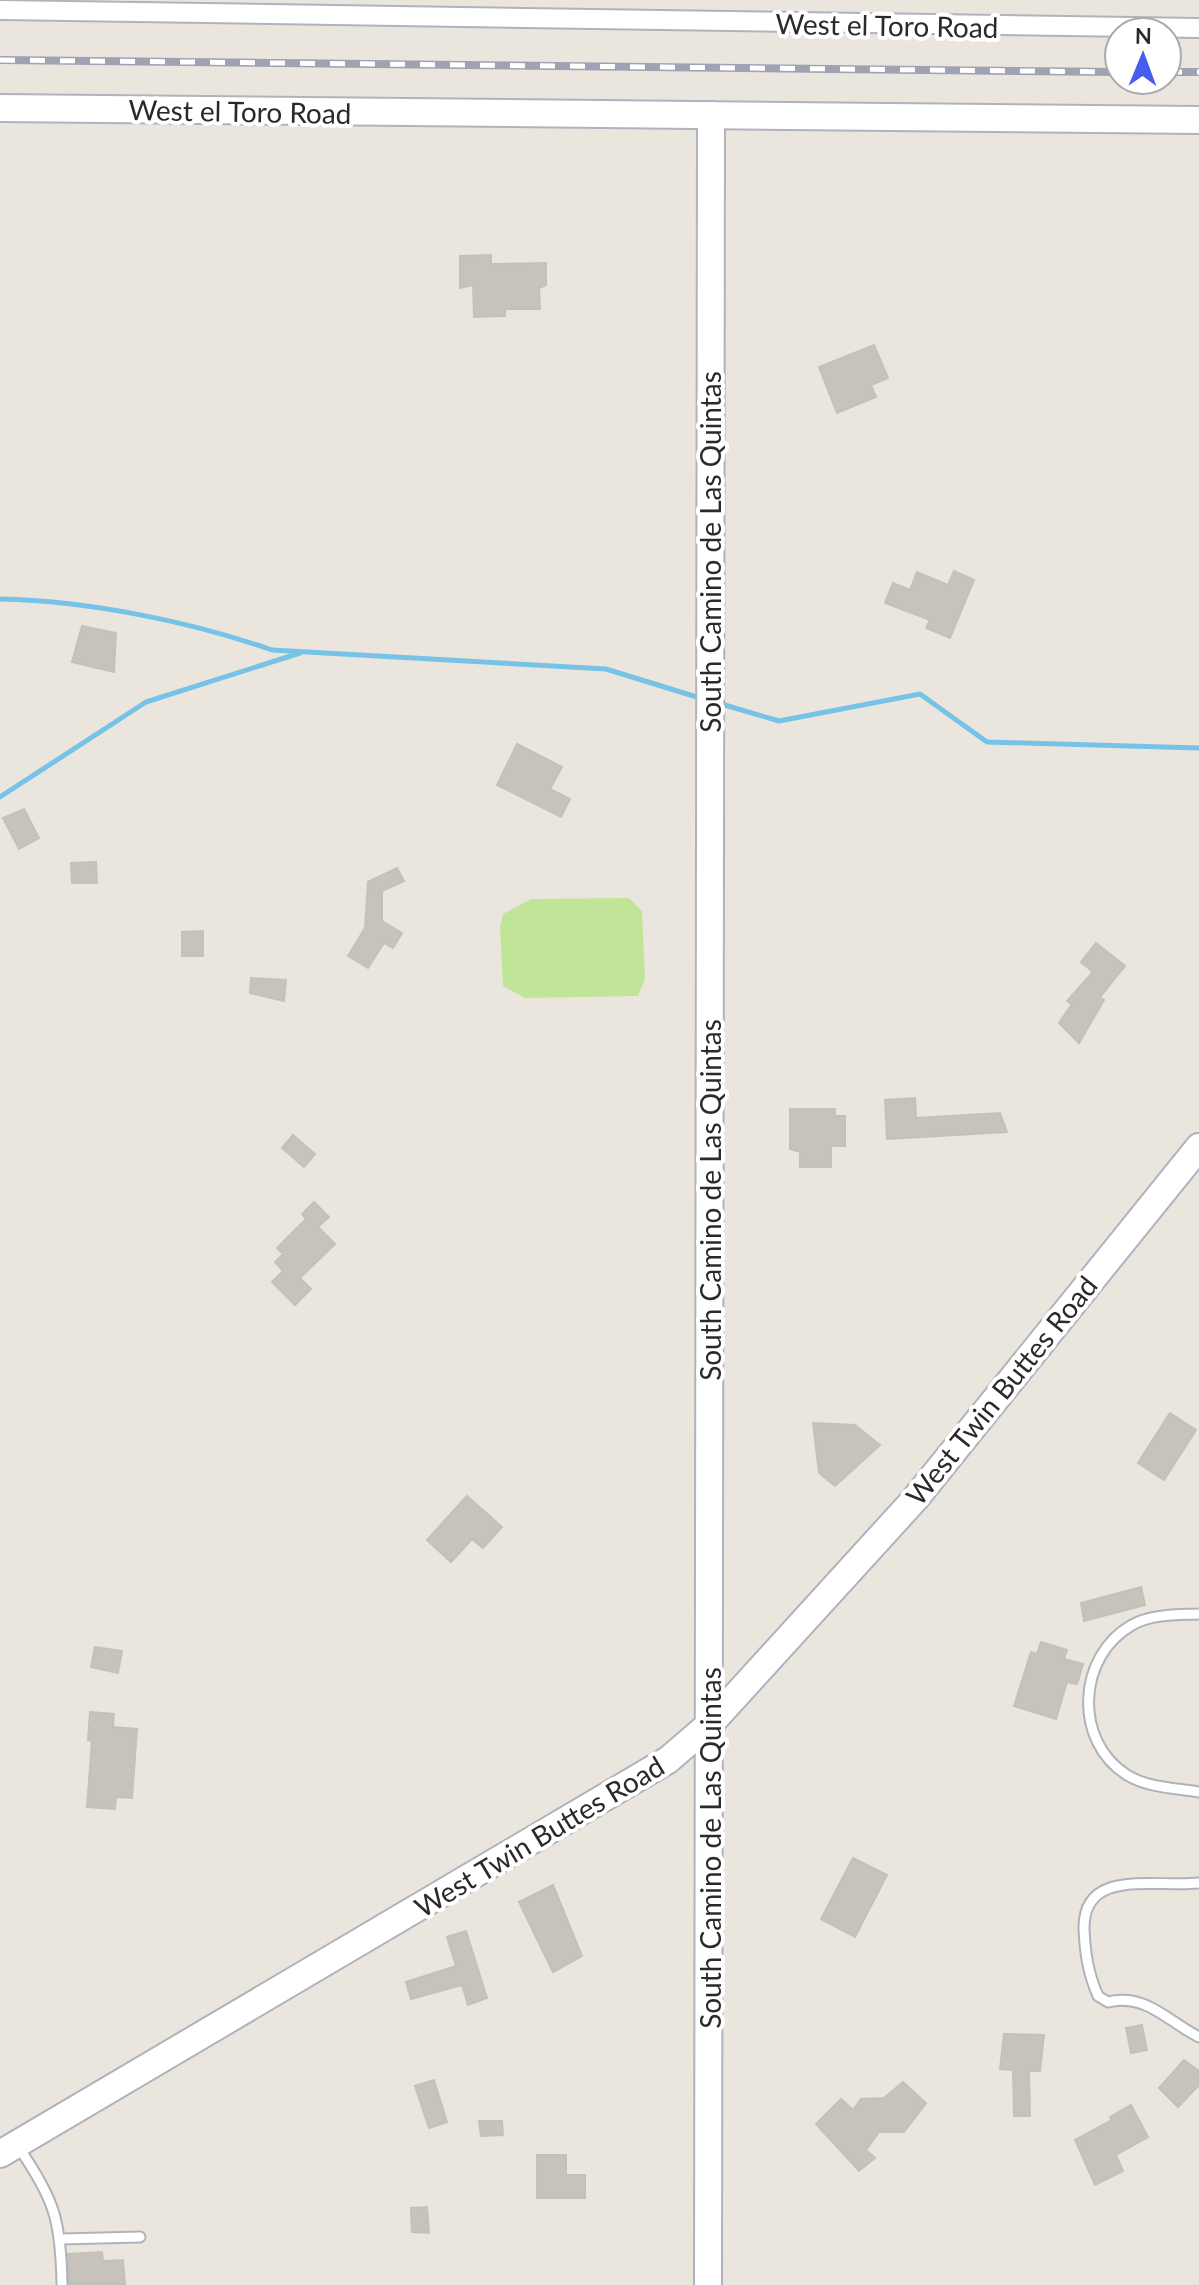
<svg xmlns="http://www.w3.org/2000/svg" width="1199" height="2285" font-family="Lato,sans-serif">
	<style>
		.pitch { fill: #c1e598 }
		.lines { fill: none; stroke-linecap: round; stroke-linejoin: round }
		.stream { stroke: #76c3e7; stroke-width: 5 }
		.building { fill: #c7c2bc; stroke: #c6c1b6; stroke-width: 2 }
		.lane-casing { stroke: #b0b2bd; stroke-width: 13 }
		.street-casing { stroke: #b0b2bd; stroke-width: 22 }
		.secondary-casing { stroke: #b0b2bd; stroke-width: 30 }
		.lane { stroke: #fff; stroke-width: 9 }
		.street { stroke: #fff; stroke-width: 18 }
		.secondary { stroke: #fff; stroke-width: 26 }
		.rail-casing { stroke: #a0a1b3; stroke-width: 8 }
		.rail { stroke: #fff; stroke-width: 5; stroke-dasharray: 15; stroke-linecap: butt }
		.labels { text-anchor: middle; dominant-baseline: central; stroke-width: 8; stroke-linejoin: round; paint-order: stroke }
		.street-label { font-size: 28px; fill: #2a2a2a; stroke: #fff }
	</style>
	<rect width="100%" height="100%" fill="#ebe6dd"/>
	<polygon class="pitch" points="629,898 642,911 645,979 638,996 525,998 503,986 500,928 503,914 531,899"/>
	<g class="lines">
		<g class="stream">
			<path d="M0 599C88 601 189 621 272 650L606 669 700 698"/>
			<polyline points="718,703 779,721 920,694 987,742 1199,748"/>
			<polyline points="0,797 146,702 300,653"/>
		</g>
	</g>
	<g class="building">
		<polygon points="491,255 491,264 546,263 546,285 539,288 540,309 505,309 505,316 474,317 473,285 460,288 460,256"/>
		<polygon points="874,345 888,378 871,385 876,397 837,413 819,367"/>
		<polygon points="954,571 974,580 950,638 926,628 930,620 885,603 893,583 910,590 917,572 948,585"/>
		<polygon points="82,626 116,633 114,672 72,662"/>
		<polygon points="517,744 562,767 550,789 570,799 561,817 497,785"/>
		<polygon points="24,809 39,838 19,849 3,818"/>
		<polygon points="96,862 97,883 72,883 71,863"/>
		<polygon points="397,868 404,881 382,891 382,921 402,933 393,948 384,943 368,968 348,956 365,928 368,882"/>
		<polygon points="203,931 203,956 182,956 182,932"/>
		<polygon points="1096,943 1125,966 1100,997 1104,1000 1079,1043 1059,1023 1072,1004 1067,1001 1093,972 1081,962"/>
		<polygon points="251,978 286,980 284,1001 250,993"/>
		<polygon points="915,1098 916,1118 1000,1113 1007,1132 887,1139 885,1100"/>
		<polygon points="790,1109 835,1109 835,1116 845,1116 845,1146 831,1146 831,1167 800,1167 800,1152 790,1149"/>
		<polygon points="293,1135 315,1154 304,1167 282,1148"/>
		<polygon points="314,1202 329,1217 318,1227 335,1244 300,1278 311,1289 295,1305 272,1282 283,1271 275,1262 283,1254 277,1248 306,1219 302,1214"/>
		<polygon points="1170,1413 1196,1430 1164,1480 1138,1463"/>
		<polygon points="813,1423 855,1425 880,1445 835,1486 819,1473"/>
		<polygon points="467,1496 502,1527 483,1548 472,1539 451,1562 427,1540"/>
		<polygon points="1141,1587 1145,1605 1084,1621 1081,1603"/>
		<polygon points="1041,1642 1067,1650 1064,1659 1083,1664 1077,1684 1067,1682 1056,1719 1014,1706 1031,1652 1037,1654"/>
		<polygon points="95,1647 122,1651 118,1673 91,1667"/>
		<polygon points="90,1712 114,1714 113,1727 137,1729 132,1798 116,1797 115,1809 87,1807 92,1741 88,1740"/>
		<polygon points="853,1858 887,1875 855,1937 821,1919"/>
		<polygon points="553,1885 582,1956 553,1972 519,1902"/>
		<polygon points="466,1931 487,1998 468,2005 462,1985 411,1999 406,1982 456,1966 447,1937"/>
		<polygon points="1142,2025 1147,2050 1131,2053 1126,2028"/>
		<polygon points="1004,2034 1044,2035 1040,2071 1029,2071 1030,2116 1014,2116 1013,2070 1000,2069"/>
		<polygon points="1184,2060 1199,2071 1199,2085 1178,2107 1159,2088"/>
		<polygon points="434,2080 447,2122 429,2128 415,2086"/>
		<polygon points="903,2082 926,2103 904,2132 879,2132 866,2150 875,2158 859,2171 816,2124 841,2099 853,2110 861,2099 884,2098"/>
		<polygon points="1131,2105 1148,2137 1116,2155 1123,2171 1095,2185 1075,2140 1112,2120 1110,2117"/>
		<polygon points="479,2121 502,2121 503,2135 481,2136"/>
		<polygon points="537,2155 566,2155 566,2175 585,2175 585,2198 537,2198"/>
		<polygon points="427,2207 429,2233 412,2232 411,2208"/>
		<polygon points="102,2252 103,2261 123,2260 125,2285 69,2284 68,2254"/>
	</g>
	<g class="lines">
		<defs>
			<g id="lane">
				<path d="M1199 1614C1178 1615 1151 1614 1132 1625 1077 1656 1073 1741 1127 1775 1148 1788 1176 1788 1199 1792"/>
				<path d="M1199 1883C1156 1888 1083 1867 1084 1929 1085 1953 1088 1973 1098 1996L1108 2002C1146 1993 1167 2021 1199 2037"/>
				<path d="M19 2148C55 2200 61 2222 62 2285"/>
				<polyline points="61,2239 140,2237"/>
			</g>
			<polyline id="street" points="0,10 1199,28"/>
			<g id="secondary">
				<polyline points="0,108 1199,120"/>
				<polyline points="0,2154 668,1760 711,1723 915,1499 1199,1147"/>
				<polyline points="708,2285 711,115"/>
			</g>
		</defs>
		<use href="#lane" class="lane-casing"/>
		<use href="#street" class="street-casing"/>
		<use href="#secondary" class="secondary-casing"/>
		<use href="#lane" class="lane"/>
		<use href="#street" class="street"/>
		<use href="#secondary" class="secondary"/>
		<defs>
			<g id="rail">
				<polyline points="0,60 1119,72"/>
				<polyline points="1167,72 1199,72"/>
			</g>
		</defs>
		<use href="#rail" class="rail-casing"/>
		<use href="#rail" class="rail"/>
	</g>
	<g class="labels">
		<g class="street-label">
			<text transform="translate(887 25) rotate(1)">West el Toro Road</text>
			<text transform="translate(240 111) rotate(1)">West el Toro Road</text>
			<text transform="translate(710 552) rotate(-90)">South Camino de Las Quintas</text>
			<text transform="translate(710 1200) rotate(-90)">South Camino de Las Quintas</text>
			<text transform="translate(1001 1390) rotate(-51)">West Twin Buttes Road</text>
			<text transform="translate(539 1836) rotate(-31)">West Twin Buttes Road</text>
			<text transform="translate(710 1848) rotate(-90)">South Camino de Las Quintas</text>
		</g>
	</g>
	<g transform="translate(1143 56) rotate(1)"><circle r="38" fill="#ffffff" stroke="#aaaaaa" stroke-width="2"/>
	<path d="M0-6L14 30L0 20L-14 30Z" fill="#465def"/>
	<text y="-12" font-size="22" font-weight="bold" text-anchor="middle" fill="#2a2a2a">N</text>
	</g>
</svg>
